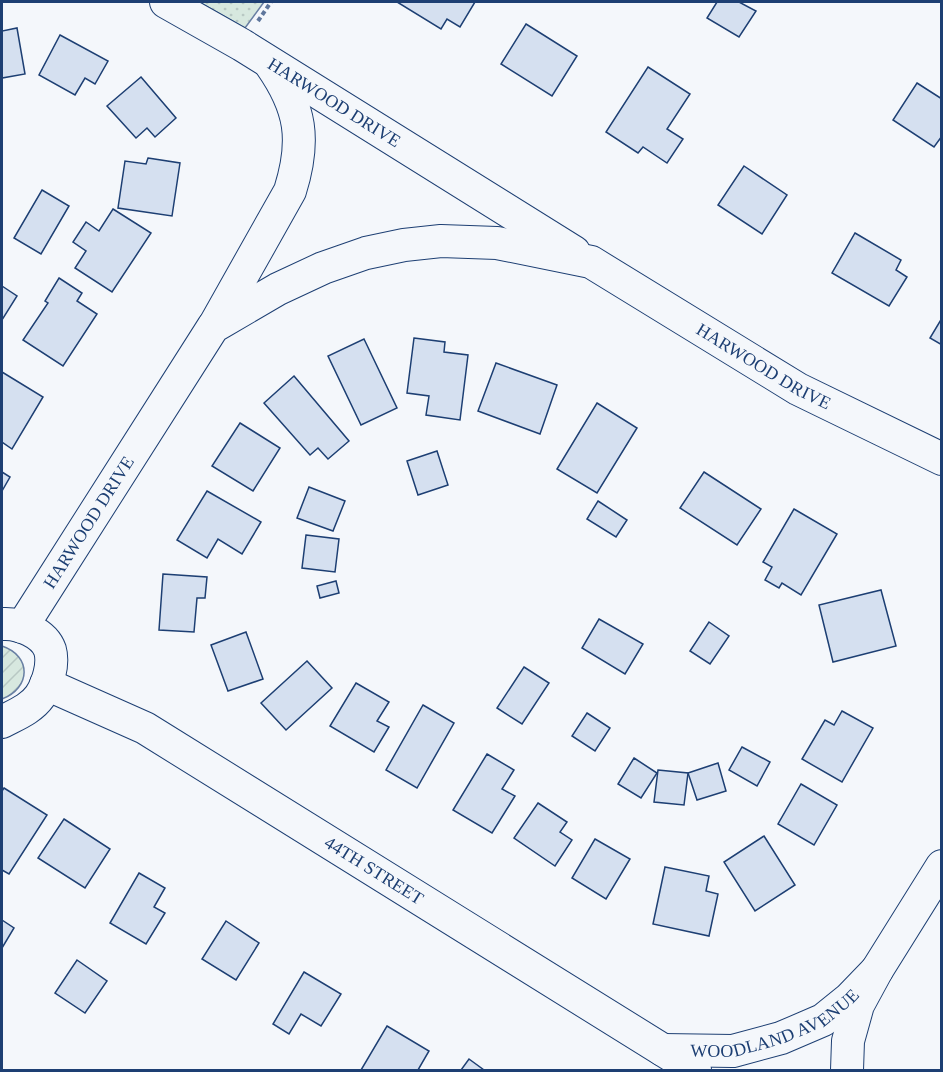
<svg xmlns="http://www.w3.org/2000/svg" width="943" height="1072" font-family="'Times New Roman',serif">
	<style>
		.grass { fill: url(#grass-dots); stroke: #687fa3; stroke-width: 1.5 }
		.garden { fill: url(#garden-furrows); stroke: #687fa3; stroke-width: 1.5 }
		.building { fill: #d5e0f0; stroke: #1d3f73; stroke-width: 1.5 }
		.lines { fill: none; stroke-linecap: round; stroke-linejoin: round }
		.minor-casing { stroke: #1d3f73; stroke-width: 34 }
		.path { stroke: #5e769c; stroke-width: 4; stroke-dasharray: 4.5 3; stroke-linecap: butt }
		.minor { stroke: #f4f7fb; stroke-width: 32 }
		.labels { text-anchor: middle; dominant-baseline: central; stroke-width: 4.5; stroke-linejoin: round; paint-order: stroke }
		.street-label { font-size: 18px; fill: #1d3f73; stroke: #f4f7fb }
	</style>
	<defs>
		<pattern id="grass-dots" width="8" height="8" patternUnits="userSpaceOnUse" patternTransform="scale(1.5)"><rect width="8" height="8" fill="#d7e8df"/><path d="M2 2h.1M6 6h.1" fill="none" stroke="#b8c8c3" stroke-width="1.8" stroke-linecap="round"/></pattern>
		<pattern id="garden-furrows" width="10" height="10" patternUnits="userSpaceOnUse" patternTransform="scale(1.5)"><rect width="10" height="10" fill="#d7e8df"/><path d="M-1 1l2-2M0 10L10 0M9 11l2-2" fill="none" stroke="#b8c8c3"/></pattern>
	</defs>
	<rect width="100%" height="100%" fill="#f4f7fb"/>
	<polygon class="grass" points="199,2 264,2 245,28"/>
	<path class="garden" d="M2 646C32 656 31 688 2 699Z"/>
	<g class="building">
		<polygon points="397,2 475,2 460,27 447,19 441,29"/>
		<polygon points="717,2 739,2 756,11 739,37 707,18"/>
		<polygon points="526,24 577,56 552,96 501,64"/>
		<polygon points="17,28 25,74 2,78 2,31"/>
		<polygon points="60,35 108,61 95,84 85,78 75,95 39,75"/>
		<polygon points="648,67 690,94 667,129 683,139 667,163 643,147 638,153 606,132"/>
		<polygon points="141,77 176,118 155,137 147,128 136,138 107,106"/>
		<polygon points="917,83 942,99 942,136 934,147 893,120"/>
		<polygon points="148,158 180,163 172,216 118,208 125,161 146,164"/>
		<polygon points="744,166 787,195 762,234 718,205"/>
		<polygon points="42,190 69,206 41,254 14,238"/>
		<polygon points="113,209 151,233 112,292 75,268 86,251 73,242 86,222 99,231"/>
		<polygon points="855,233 901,260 896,270 907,277 889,306 832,273"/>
		<polygon points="59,278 82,293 77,301 97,314 63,366 23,340 48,303 45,301"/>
		<polygon points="2,286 17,296 2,320"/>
		<polygon points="942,318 942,345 930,338"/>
		<polygon points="414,338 445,342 444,352 468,355 460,420 426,415 429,396 407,393"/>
		<polygon points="364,339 397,408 361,425 328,356"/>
		<polygon points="496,363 557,385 540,434 478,411"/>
		<polygon points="2,372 43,397 12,449 2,442"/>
		<polygon points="294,376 349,441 328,459 318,448 310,455 264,403"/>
		<polygon points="597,403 637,428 597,493 557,469"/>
		<polygon points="240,423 280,448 253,491 212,466"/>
		<polygon points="437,451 448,485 418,495 407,461"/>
		<polygon points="2,472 10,477 2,491"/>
		<polygon points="704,472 761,509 737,545 680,508"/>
		<polygon points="309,487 345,501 333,531 297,518"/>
		<polygon points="207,491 261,522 242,554 218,539 207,558 177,540"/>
		<polygon points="598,501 627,520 616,537 587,519"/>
		<polygon points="794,509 837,534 801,595 782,583 779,588 765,580 772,567 763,562"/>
		<polygon points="306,535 339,539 335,572 302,568"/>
		<polygon points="163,574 207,577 205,598 197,598 194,632 159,630"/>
		<polygon points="336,581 339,593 320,598 317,586"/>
		<polygon points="881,590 896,646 833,662 819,605"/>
		<polygon points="599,619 643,644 625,674 582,648"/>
		<polygon points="709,622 729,636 710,664 690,651"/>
		<polygon points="246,632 263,679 228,691 211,645"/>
		<polygon points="307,661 332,688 286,730 261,703"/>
		<polygon points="524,667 549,683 522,724 497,708"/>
		<polygon points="356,683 389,702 377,721 389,727 374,752 330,726"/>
		<polygon points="423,705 454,723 417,788 386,770"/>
		<polygon points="842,711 873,728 842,782 802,759 825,720 834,725"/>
		<polygon points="587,713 610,728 595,751 572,736"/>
		<polygon points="742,747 770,762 757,786 729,770"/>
		<polygon points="487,754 514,770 502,789 515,796 492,833 453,810"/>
		<polygon points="634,758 657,773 641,798 618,784"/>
		<polygon points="718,763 726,791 697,800 688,773"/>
		<polygon points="658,770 688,773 684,805 654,802"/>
		<polygon points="801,784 837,805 814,845 778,824"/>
		<polygon points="4,788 47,815 9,874 2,870 2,791"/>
		<polygon points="538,803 567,822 560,832 572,840 555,866 514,838"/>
		<polygon points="64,819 110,849 85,888 38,858"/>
		<polygon points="764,836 795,885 755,911 724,862"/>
		<polygon points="595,839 630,859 606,899 572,878"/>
		<polygon points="665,867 709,876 706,891 718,894 709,936 653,924"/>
		<polygon points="139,873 165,888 154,907 165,913 146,944 110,923"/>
		<polygon points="2,920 14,928 2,948"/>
		<polygon points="226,921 259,943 236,980 202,959"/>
		<polygon points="77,960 107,981 85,1013 55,993"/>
		<polygon points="304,972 341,994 321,1026 301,1014 289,1034 273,1024"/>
		<polygon points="387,1026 429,1051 418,1070 361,1070"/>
		<polygon points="469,1059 484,1070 461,1070"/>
	</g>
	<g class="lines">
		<defs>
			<g id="minor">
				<path id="s1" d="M166 2 242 45 574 252"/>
				<path d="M214 326 290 191C306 140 301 108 271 65"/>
				<path id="s2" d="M22 627 213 327 278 289 323 268 366 253 404 245 441 241 497 243 591 262 798 389 942 459"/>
				<path id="s3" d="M46 684 145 728 695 1070"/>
				<path d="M2 722C15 715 31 709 40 696 48 684 54 664 50 650 44 633 19 623 3 624"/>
				<path id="s4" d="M663 1050 733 1051 781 1038 823 1020 849 999 877 970"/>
				<polyline points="847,1070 848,1041 858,1005 877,970 942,866"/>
			</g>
		</defs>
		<use href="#minor" class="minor-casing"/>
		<polyline class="path" points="258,21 271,2"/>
		<use href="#minor" class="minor"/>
	</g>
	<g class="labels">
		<g class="street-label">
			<text stroke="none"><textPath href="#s1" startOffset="196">HARWOOD DRIVE</textPath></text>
			<text stroke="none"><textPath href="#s2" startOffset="956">HARWOOD DRIVE</textPath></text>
			<text stroke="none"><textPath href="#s2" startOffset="124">HARWOOD DRIVE</textPath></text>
			<text stroke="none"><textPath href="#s3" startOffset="378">44TH STREET</textPath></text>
			<text stroke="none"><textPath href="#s4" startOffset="118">WOODLAND AVENUE</textPath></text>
		</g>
	</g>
	<rect width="943" height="1072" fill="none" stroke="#1d3f73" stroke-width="6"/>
</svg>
